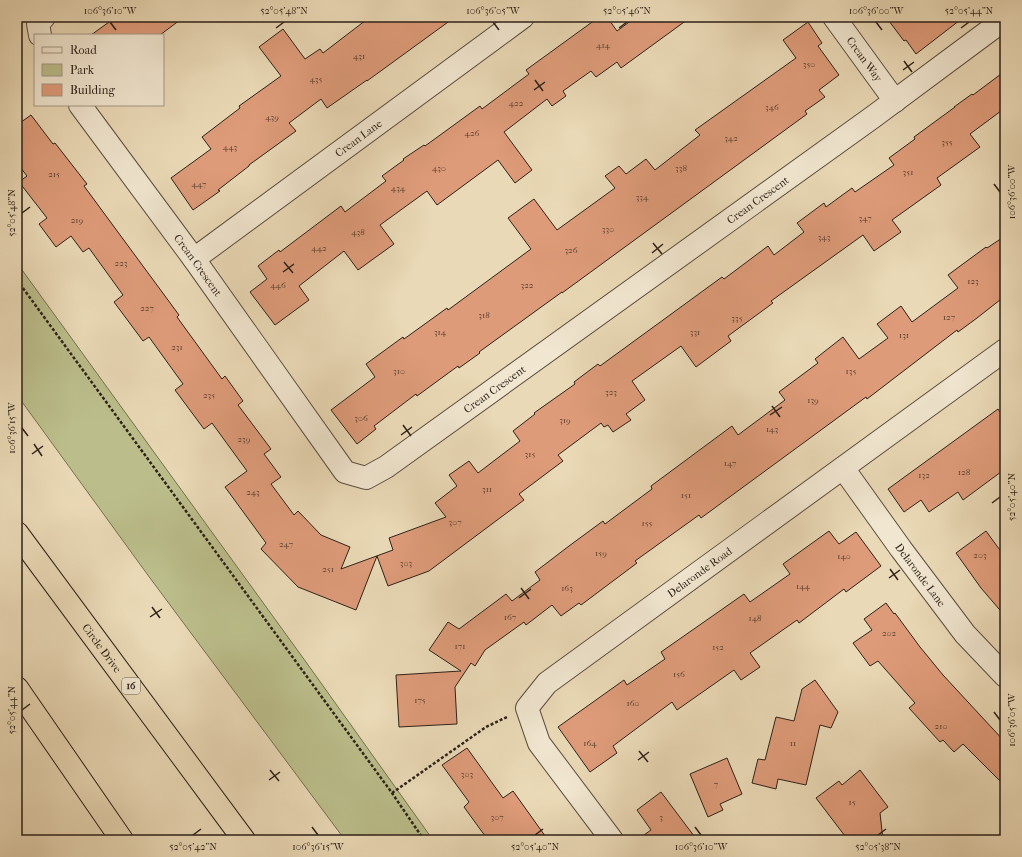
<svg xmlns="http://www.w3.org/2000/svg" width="1022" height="857" font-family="'IM FELL French Canon',serif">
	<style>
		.green { fill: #bbbe8b; stroke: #747052 }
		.building { fill: #de9b79; stroke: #2d2118 }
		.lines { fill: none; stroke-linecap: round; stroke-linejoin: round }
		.minor-casing { stroke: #5c4f40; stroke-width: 24 }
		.motorway-casing { stroke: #2d2118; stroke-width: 24 }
		.path { stroke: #2d2118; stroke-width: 2.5; stroke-dasharray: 3 2; stroke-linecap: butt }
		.minor { stroke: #f1e6d0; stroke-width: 22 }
		.motorway { stroke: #ead9b6; stroke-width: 22 }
		.ticks { fill: none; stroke: #2d2118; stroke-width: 1.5 }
		.labels { text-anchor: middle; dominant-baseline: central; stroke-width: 4; stroke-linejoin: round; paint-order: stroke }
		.number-label { font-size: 9px; fill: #594030 }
		.shield { fill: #f1e6d0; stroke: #685c4f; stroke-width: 1 }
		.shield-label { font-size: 10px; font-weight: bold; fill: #2d2118 }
		.street-label { font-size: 11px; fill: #2d2118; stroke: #f1e6d0 }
		.neatline { fill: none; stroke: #2d2118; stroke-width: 1.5 }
		.ticks-label { font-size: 10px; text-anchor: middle; fill: #2d2118 }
	</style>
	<rect width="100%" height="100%" fill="#ead9b6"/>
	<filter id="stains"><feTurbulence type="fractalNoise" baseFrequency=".005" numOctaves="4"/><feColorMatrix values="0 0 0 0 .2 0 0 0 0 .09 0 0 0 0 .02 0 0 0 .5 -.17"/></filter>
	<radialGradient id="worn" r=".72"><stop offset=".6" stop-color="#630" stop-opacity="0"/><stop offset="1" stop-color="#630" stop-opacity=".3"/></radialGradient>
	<polygon class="green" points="17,263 306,662 433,840 345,840 150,578 17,395"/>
	<g class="building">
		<polygon points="116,17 184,17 160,35 91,35"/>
		<polygon points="370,17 455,17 367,81 367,80 327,108 321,99 289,123 296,131 249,165 249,166 218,190 220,191 193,210 171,178 211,149 202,137 240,108 239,106 281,76 259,47 283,29 305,59 320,49 323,53"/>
		<polygon points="599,17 607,17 617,31 636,17 691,17 621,68 617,62 596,77 591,71 563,91 566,96 552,106 547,99 504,132 532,170 515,183 498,160 437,205 427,191 380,225 394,244 358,270 344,251 299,286 309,300 275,325 250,292 267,279 258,266 279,250 280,252 341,206 345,212 386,181 382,176 404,160 403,159 424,145 425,146 480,106 482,109 529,74 526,70"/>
		<polygon points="886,17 964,17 916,54 906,40 904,41"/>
		<polygon points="808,22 822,43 818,46 839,75 819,90 825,97 805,111 807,114 562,293 562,292 479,352 480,353 459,368 458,366 417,396 416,394 374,426 376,429 357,444 331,410 375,377 366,364 403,337 404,339 447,308 448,310 531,249 508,218 534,199 557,230 615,188 605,176 619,166 626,174 646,159 655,170 700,135 695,130 796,58 783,40"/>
		<polygon points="1005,71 1005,108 970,134 980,147 937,178 941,185 892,220 901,232 874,251 863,235 771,301 773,303 728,336 731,341 696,367 681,346 632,381 645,400 626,414 631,420 613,432 608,425 604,427 601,423 558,455 563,461 519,494 524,500 429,571 388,586 377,556 356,610 298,587 261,549 266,543 225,487 247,471 212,423 204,429 175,390 183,384 149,337 143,341 114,302 123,295 89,248 83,252 71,236 56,247 39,224 47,218 19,182 27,176 17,163 17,125 31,115 53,144 55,143 87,184 84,186 179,315 177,317 222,379 225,376 243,401 238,405 271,449 264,454 281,477 271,484 294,515 298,511 321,535 350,547 341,569 393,550 389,538 446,517 435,503 457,486 449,475 469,461 478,473 520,441 513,431 535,414 534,413 575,384 574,382 598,364 600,366 722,277 724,279 768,246 774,255 804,232 797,223 824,203 826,207 852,188 855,192 894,165 889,158 915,139 914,137 955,107 954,107 972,94 973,95"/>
		<polygon points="1005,236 1005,296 977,318 958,332 957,330 867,399 866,397 701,518 699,515 635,561 637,563 581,605 579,603 561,616 552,605 526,625 524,622 485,650 475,666 471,663 455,687 457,724 399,727 396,675 461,671 429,650 448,622 459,629 506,594 512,601 540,580 535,572 569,546 603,521 605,524 652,489 651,486 732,426 738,435 785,400 779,392 818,363 815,359 843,337 859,359 888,338 877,324 901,306 912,322 958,288 948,275 986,247 987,248"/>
		<polygon points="998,409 1005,419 1005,469 963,500 958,492 929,512 921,500 904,512 888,489"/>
		<polygon points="829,531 839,544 856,532 881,566 846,592 844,589 799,623 797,620 750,653 760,667 741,680 734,670 677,710 672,702 613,746 617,753 590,772 558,727 624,680 627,685 665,659 661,652 744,594 750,602 790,574 783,564"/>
		<polygon points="986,531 1005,557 1005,616 981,588 956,553"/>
		<polygon points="886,603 894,614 895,613 920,647 943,675 1005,742 1005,786 963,744 954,752 943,740 940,742 909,708 915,703 878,661 870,666 853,643 872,630 864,619"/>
		<polygon points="815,680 838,712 831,728 820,725 806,785 778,779 776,789 752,783 758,759 765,760 776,717 794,721 802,689"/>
		<polygon points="467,748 503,798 513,791 548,840 488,840 464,807 469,802 442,765"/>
		<polygon points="727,758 742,794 720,804 723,810 708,817 690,774"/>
		<polygon points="860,770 888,807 880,813 883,840 848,840 816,798 839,781 842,785"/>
		<polygon points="661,792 697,840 637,840 651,830 637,810"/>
	</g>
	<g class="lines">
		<defs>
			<g id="minor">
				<path id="s1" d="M834 17 895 101"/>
				<polyline points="40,35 38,24 44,17"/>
				<path id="s2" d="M80 105 194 259 345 472 366 478 386 467 873 117 1005 19"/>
				<path id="s3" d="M194 259 523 17"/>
				<path id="s4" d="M843 468 901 549 965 634 1005 676"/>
				<path id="s5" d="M612 840 539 743 527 708 547 683 1005 350"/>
			</g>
			<g id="motorway">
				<path id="s6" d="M17 533 244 840"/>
				<polyline points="17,688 122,840"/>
			</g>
		</defs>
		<use href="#minor" class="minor-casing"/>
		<use href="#motorway" class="motorway-casing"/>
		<g class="path">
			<polyline points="17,280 392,793 424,840"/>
			<polyline points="392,793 486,727 507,717"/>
		</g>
		<use href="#minor" class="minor"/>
		<use href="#motorway" class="motorway"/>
	</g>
	<path class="ticks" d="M110 22 116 30M493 22 499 30M876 22 882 30M276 28 284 22M619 28 627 22M961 28 969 22M904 61 912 72M903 70 914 62M535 80 543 91M534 90 545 82M994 184 1000 192M22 213 30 207M653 243 662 254M652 253 663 244M284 262 293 273M283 272 294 264M772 406 780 417M770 415 782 407M403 425 411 436M22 428 28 436M401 435 412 427M34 444 42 456M32 454 43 446M992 503 1000 497M890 569 898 580M889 578 900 570M521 588 529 599M519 598 531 589M152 607 160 618M150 617 162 609M22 710 30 704M994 712 1000 720M639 751 648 762M638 760 649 752M270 770 279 781M269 780 280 772M312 827 318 835M695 827 701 835M193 835 201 829M535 835 543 829M878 835 886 829"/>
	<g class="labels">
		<g class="number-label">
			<text x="603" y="45">414</text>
			<text x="359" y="56">431</text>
			<text x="809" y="64">350</text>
			<text x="316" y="79">435</text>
			<text x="516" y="103">422</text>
			<text x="772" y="107">346</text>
			<text x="272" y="117">439</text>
			<text x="472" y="133">426</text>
			<text x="731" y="138">342</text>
			<text x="947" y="142">355</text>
			<text x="230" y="147">443</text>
			<text x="439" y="168">430</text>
			<text x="681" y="168">338</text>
			<text x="908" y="172">351</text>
			<text x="54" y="174">215</text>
			<text x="199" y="184">447</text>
			<text x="398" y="188">434</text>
			<text x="642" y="197">334</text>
			<text x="865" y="218">347</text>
			<text x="77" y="220">219</text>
			<text x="608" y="229">330</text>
			<text x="358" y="232">438</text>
			<text x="824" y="237">343</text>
			<text x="319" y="248">442</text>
			<text x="571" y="250">326</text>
			<text x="121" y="263">223</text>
			<text x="973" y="281">123</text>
			<text x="278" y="285">446</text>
			<text x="527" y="285">322</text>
			<text x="147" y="308">227</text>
			<text x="484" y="315">318</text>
			<text x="949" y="317">127</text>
			<text x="737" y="318">335</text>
			<text x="440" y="332">314</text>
			<text x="695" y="332">331</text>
			<text x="904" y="335">131</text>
			<text x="177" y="347">231</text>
			<text x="399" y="371">310</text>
			<text x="851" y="371">135</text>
			<text x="611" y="392">323</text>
			<text x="209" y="395">235</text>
			<text x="813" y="400">139</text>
			<text x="361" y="418">306</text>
			<text x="565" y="420">319</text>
			<text x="772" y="429">143</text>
			<text x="244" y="439">239</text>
			<text x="530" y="454">315</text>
			<text x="730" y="463">147</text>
			<text x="964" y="472">128</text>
			<text x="924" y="475">132</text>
			<text x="487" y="489">311</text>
			<text x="253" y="492">243</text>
			<text x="686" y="495">151</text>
			<text x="455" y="522">307</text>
			<text x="647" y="523">155</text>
			<text x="286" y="544">247</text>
			<text x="601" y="553">159</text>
			<text x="980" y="555">203</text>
			<text x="844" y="556">140</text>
			<text x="406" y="563">303</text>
			<text x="328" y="569">251</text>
			<text x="803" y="586">144</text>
			<text x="567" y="588">163</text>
			<text x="510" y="617">167</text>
			<text x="755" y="618">148</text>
			<text x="889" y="633">202</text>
			<text x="460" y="646">171</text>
			<text x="718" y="647">152</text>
			<text x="679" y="674">156</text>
			<text x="420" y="700">175</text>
			<text x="633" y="703">160</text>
			<text x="941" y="726">210</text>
			<text x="590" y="743">164</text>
			<text x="793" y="743">11</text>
			<text x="467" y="774">303</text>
			<text x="716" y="784">7</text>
			<text x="852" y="802">15</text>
			<text x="497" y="817">307</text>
			<text x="661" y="817">3</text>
		</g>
		<rect class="shield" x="122" y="678" width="18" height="16" rx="3"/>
		<g class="shield-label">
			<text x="131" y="686">16</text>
		</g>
		<g class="street-label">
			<text stroke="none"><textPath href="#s1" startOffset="52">Crean Way</textPath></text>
			<text stroke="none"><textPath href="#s3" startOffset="204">Crean Lane</textPath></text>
			<text stroke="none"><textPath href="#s2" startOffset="955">Crean Crescent</textPath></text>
			<text stroke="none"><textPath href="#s2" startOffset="199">Crean Crescent</textPath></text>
			<text stroke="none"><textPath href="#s2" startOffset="631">Crean Crescent</textPath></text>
			<text stroke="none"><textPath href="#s5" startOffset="379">Delaronde Road</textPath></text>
			<text stroke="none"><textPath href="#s4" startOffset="132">Delaronde Lane</textPath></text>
			<text stroke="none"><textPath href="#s6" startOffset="143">Circle Drive</textPath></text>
		</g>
	</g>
	<rect width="1022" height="857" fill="none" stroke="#ead9b6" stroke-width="44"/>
	<rect x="34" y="34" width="130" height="72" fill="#f1e6d0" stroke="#a39786"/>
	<rect x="42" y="47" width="20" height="6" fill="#f1e6d0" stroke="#a39786"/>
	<text x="70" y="54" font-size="12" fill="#2d2118">Road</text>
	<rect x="42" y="64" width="20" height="12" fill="#bbbe8b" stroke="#a39786"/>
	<text x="70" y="74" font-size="12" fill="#2d2118">Park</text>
	<rect x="42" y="84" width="20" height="12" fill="#de9b79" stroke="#a39786"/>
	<text x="70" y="94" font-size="12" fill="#2d2118">Building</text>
	<rect x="22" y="22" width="978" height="813" class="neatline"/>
	<g class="ticks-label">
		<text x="110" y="14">106°36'10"W</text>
		<text x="284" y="14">52°05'48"N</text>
		<text x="493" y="14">106°36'05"W</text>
		<text x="627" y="14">52°05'46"N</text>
		<text x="876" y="14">106°36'00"W</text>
		<text x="969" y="14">52°05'44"N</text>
		<text transform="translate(1011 192) rotate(-90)" y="4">106°36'00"W</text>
		<text transform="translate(11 213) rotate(-90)" y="4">52°05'48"N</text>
		<text transform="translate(11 428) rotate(-90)" y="4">106°36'15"W</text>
		<text transform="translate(1011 497) rotate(-90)" y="4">52°05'40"N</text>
		<text transform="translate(11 710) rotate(-90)" y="4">52°05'44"N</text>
		<text transform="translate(1011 720) rotate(-90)" y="4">106°36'05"W</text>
		<text x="193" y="850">52°05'42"N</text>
		<text x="318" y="850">106°36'15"W</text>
		<text x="535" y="850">52°05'40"N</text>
		<text x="701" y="850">106°36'10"W</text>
		<text x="878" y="850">52°05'38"N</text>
	</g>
	<rect width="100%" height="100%" filter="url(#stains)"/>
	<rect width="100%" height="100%" fill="url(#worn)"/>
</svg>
